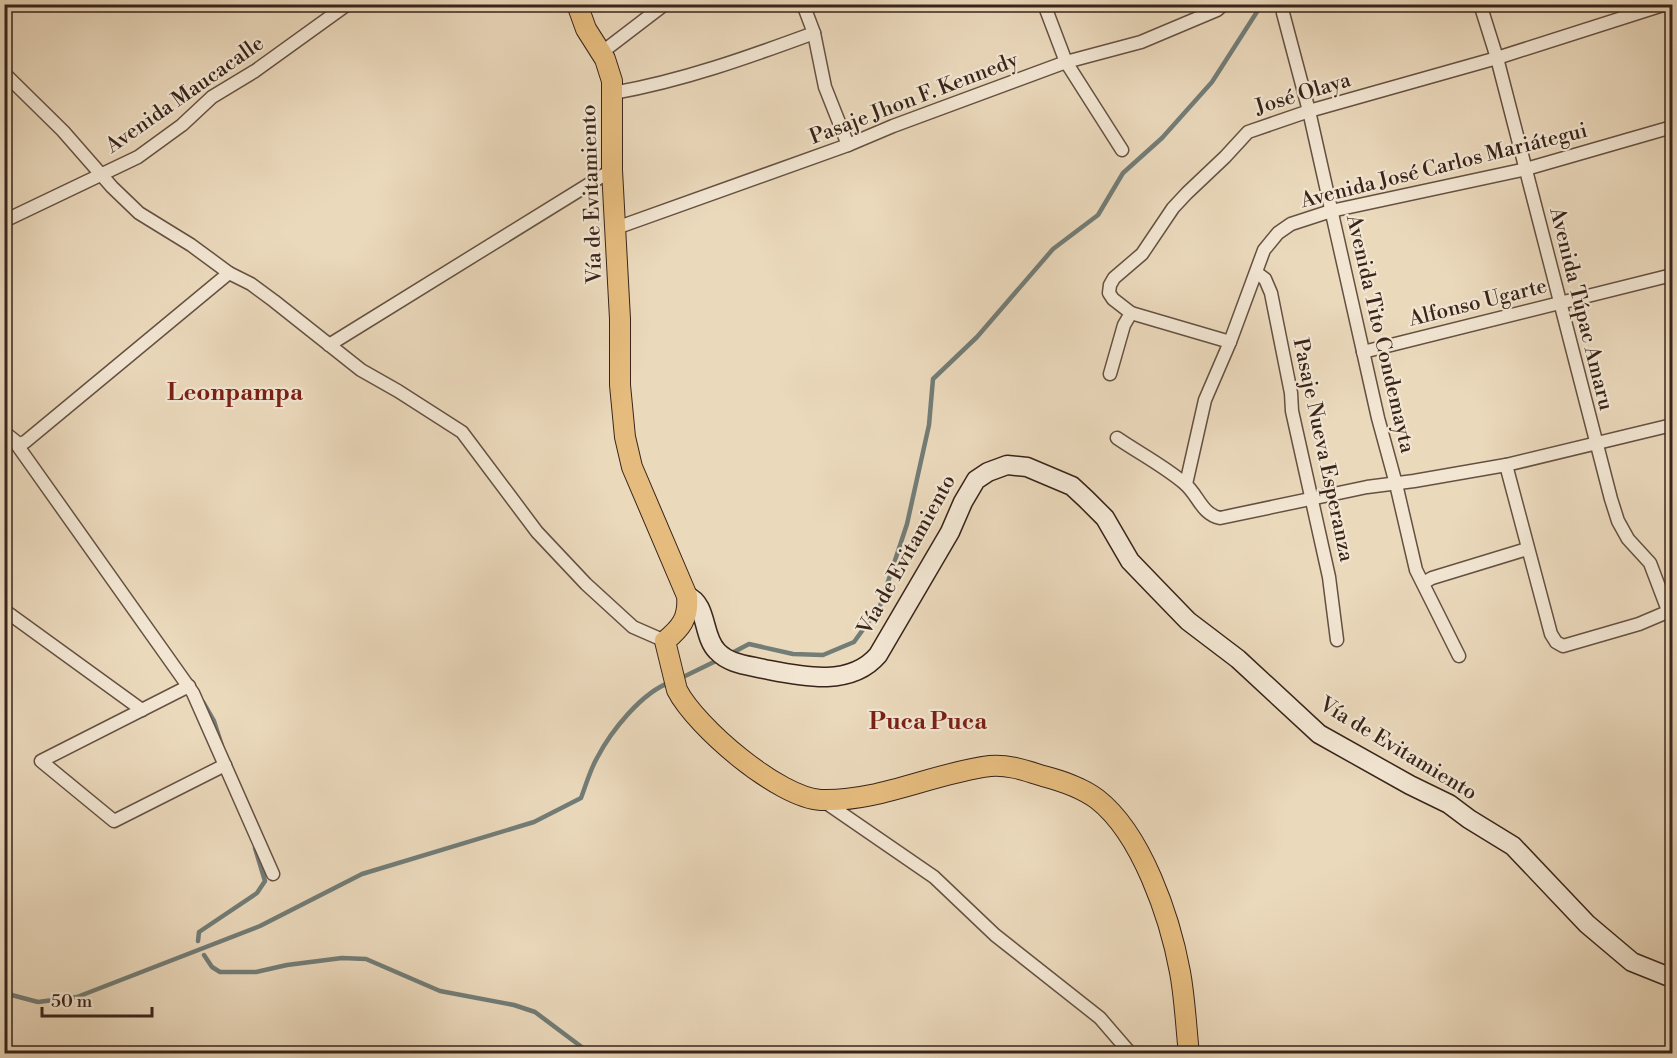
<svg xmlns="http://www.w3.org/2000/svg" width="1677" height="1058" font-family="'Libre Bodoni',serif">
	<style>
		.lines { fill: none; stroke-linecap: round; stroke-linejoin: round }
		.stream { stroke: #727d77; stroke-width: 4.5 }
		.street-casing { stroke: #655142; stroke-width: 15 }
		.secondary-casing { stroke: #38241a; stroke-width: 21 }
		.primary-casing { stroke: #38241a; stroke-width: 22 }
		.street { stroke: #f2e6d3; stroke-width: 12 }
		.secondary { stroke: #f2e6d3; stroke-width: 18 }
		.primary { stroke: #e6bc7e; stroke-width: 20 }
		.labels { text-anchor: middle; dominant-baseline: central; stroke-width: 4.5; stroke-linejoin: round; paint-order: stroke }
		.street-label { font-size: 21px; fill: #38241a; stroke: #f2e6d3 }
		.quarter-label { font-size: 24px; font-weight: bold; fill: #7a1f14; stroke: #f2e6d3 }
	</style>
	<rect width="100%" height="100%" fill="#ebd9bc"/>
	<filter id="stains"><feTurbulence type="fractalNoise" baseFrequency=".00333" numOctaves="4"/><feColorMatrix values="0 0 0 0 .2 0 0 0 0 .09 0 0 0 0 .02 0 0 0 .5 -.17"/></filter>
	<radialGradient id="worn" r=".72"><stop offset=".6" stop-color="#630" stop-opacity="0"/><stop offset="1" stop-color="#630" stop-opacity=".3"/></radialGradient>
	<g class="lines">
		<g class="stream">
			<polyline points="730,654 749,644 793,654 823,655 854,642 880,606 907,524 929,425 933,379 977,337 1053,249 1098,215 1123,173 1162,138 1212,82 1262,4"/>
			<polyline points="679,679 720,659"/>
			<polyline points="203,702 214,721 222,746"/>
			<polyline points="198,941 199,932 257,893 265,881 255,848"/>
			<polyline points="204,955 212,967 220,972 256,972 287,965 342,958 366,959 440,991 514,1005 535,1012 591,1054"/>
			<path d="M4 993 38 1002 77 997 260 926 362 874 534 822 581 798C586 785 590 770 597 758 611 731 642 692 671 682"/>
		</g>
		<defs>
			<g id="street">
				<polyline points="803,4 814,33 825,87 848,145"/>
				<polyline points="1044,4 1066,62 1122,150"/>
				<polyline points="1480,4 1497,58 1611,499 1618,521 1628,539 1650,563 1669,613"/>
				<polyline points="1283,13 1309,111 1378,418 1396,484 1416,570 1459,656"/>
				<polyline points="601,53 665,4"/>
				<polyline points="4,73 63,131 112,187 139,213 191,245 229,273 251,284 274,301 361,370 398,391 462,432 537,532 586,584 633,627 665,641"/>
				<path d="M613 93C682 81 749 57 814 33"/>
				<polyline points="4,221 138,157 182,125 212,97 255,71 348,4"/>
				<polyline points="616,228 848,145 893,126 1066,62 1141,42 1217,10 1224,4"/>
				<polyline points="1257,273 1265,279 1271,293 1291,393 1292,411 1329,577 1337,640"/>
				<polyline points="1131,313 1230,342"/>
				<polyline points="329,345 612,170"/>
				<polyline points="1363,352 1672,275"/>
				<polyline points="1110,374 1124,325 1131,313 1113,299 1109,293 1110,285 1114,278 1142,254 1173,208 1187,193 1225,157 1248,132 1309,111 1497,58 1666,4"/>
				<polyline points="4,432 19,444 25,442 229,273"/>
				<path d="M1117 438C1139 453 1164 466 1184 483 1198 494 1201 514 1220 518L1367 487 1414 481 1506 465 1672 425"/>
				<polyline points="15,442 193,693 273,874"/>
				<polyline points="1506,465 1551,634 1556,642 1563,646 1639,624 1672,610"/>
				<polyline points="1186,484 1205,400 1230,342 1264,250 1278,233 1291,224 1331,211 1526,169 1672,127"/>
				<polyline points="1423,583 1432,578 1527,549"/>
				<polyline points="4,610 142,710"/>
				<polyline points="189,686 41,761 114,821 225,765"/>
				<polyline points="825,802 934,877 995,935 1100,1018 1131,1054"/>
			</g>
			<path id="secondary" d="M687 596C708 604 702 636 717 651 729 664 747 665 764 669 800 676 850 688 878 655L950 532 963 502 976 480 988 472 1007 465 1027 467 1072 486 1086 499 1105 518 1130 561 1157 589 1188 621 1238 659 1319 734 1410 785 1449 804 1469 819 1513 846 1587 924 1632 962 1672 978"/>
			<path id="primary" d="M577 4 586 29 605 59 612 81V170L620 319V385L625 437 632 467 687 596C689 618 681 628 665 641L677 690C696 727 779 798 821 800 879 802 933 773 990 766 1007 764 1027 771 1043 776 1062 781 1081 787 1097 799 1142 834 1170 918 1180 972 1185 999 1186 1027 1189 1054"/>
		</defs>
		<use href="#street" class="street-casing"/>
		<use href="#secondary" class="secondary-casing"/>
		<use href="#primary" class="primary-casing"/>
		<use href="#street" class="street"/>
		<use href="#secondary" class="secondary"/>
		<use href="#primary" class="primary"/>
	</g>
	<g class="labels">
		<g class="street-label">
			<text transform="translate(1303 94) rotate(-17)">José Olaya</text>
			<text transform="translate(185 95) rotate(-35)">Avenida Maucacalle</text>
			<text transform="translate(914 99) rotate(-21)">Pasaje Jhon F. Kennedy</text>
			<text transform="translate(1444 166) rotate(-14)">Avenida José Carlos Mariátegui</text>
			<text transform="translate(592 194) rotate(-92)">Vía de Evitamiento</text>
			<text transform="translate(1478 303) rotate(-14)">Alfonso Ugarte</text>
			<text transform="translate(1581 309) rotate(76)">Avenida Túpac Amaru</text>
			<text transform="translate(1380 334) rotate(77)">Avenida Tito Condemayta</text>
			<text transform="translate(1323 450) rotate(78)">Pasaje Nueva Esperanza</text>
			<text transform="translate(907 555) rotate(-61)">Vía de Evitamiento</text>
			<text transform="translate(1398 749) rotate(31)">Vía de Evitamiento</text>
		</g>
		<g class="quarter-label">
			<text x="235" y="393">Leonpampa</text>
			<text x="928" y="722">Puca Puca</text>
		</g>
	</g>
	<rect width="1677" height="1058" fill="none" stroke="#ebd9bc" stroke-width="24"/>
	<rect x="6" y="6" width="1665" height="1046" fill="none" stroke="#38241a" stroke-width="3"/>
	<rect x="12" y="12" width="1653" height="1034" fill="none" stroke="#38241a" stroke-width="1.5"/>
	<path d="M42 1007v9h110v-9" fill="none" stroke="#38241a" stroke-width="3"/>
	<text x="51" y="1007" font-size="18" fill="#38241a" stroke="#f2e6d3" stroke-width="4.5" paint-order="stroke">50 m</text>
	<rect width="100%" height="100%" filter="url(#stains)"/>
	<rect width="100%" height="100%" fill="url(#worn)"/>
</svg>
